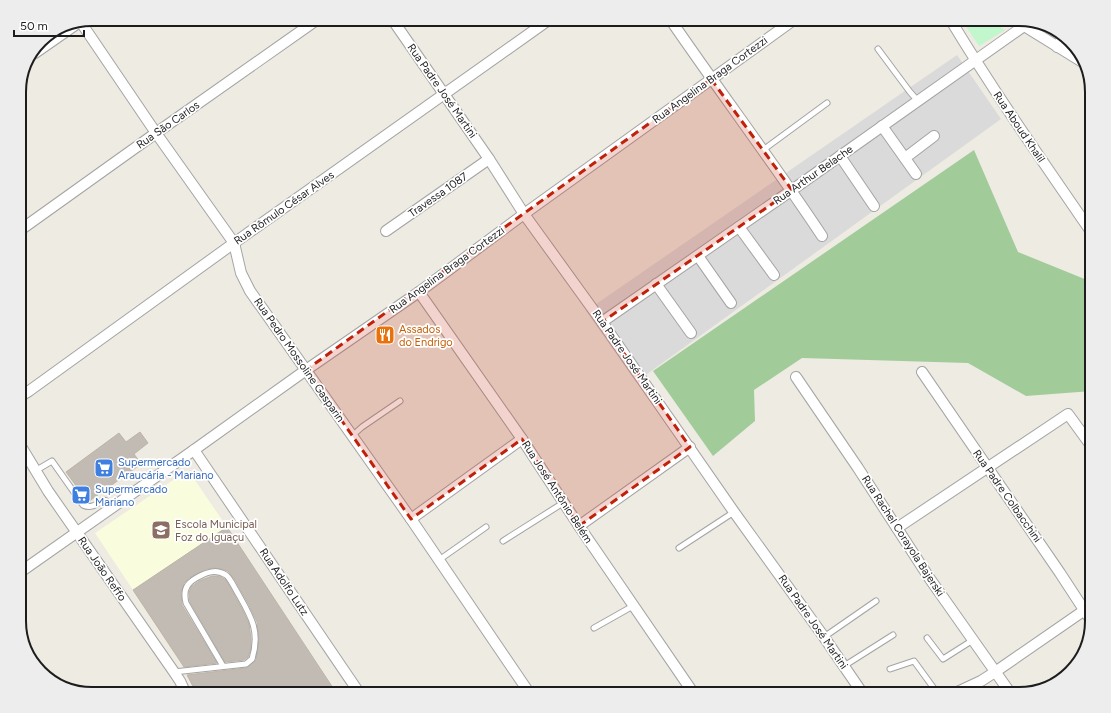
<svg xmlns="http://www.w3.org/2000/svg" width="1111" height="713" font-family="Figtree,sans-serif">
	<style>
		.residential { fill: #dbdada }
		.education { fill: #f9fddd }
		.forest { fill: #a2cb9a }
		.park { fill: #c2f6cc }
		.building { fill: #c2bbb3; stroke: #beb4a6 }
		.lines { fill: none; stroke-linecap: round; stroke-linejoin: round }
		.lane-casing { stroke: #a4a4a4; stroke-width: 7 }
		.street-casing { stroke: #a4a4a4; stroke-width: 12 }
		.lane { stroke: #fff; stroke-width: 5 }
		.street { stroke: #fff; stroke-width: 10 }
		.marked { fill: #bf210b; fill-opacity: 0.2; stroke: #bf210b; stroke-width: 3; stroke-dasharray: 8 5; stroke-linejoin: round }
		.labels { text-anchor: middle; dominant-baseline: central; stroke-width: 3.5; stroke-linejoin: round; paint-order: stroke }
		.street-label { font-size: 11px; fill: #1d1d1d; stroke: #fff }
		.food-label { font-size: 11px; fill: #c56008; stroke: #fff; text-anchor: start }
		.shop-label { font-size: 11px; fill: #366cbe; stroke: #fff; text-anchor: start }
		.education-label { font-size: 11px; fill: #785e54; stroke: #fff; text-anchor: start }
		.rim { fill: none; stroke: #1d1d1d; stroke-width: 2 }
	</style>
	<rect width="100%" height="100%" fill="#eeebe3"/>
	<polygon class="residential" points="957,55 1001,119 636,382 586,311"/>
	<polygon class="education" points="188,470 227,527 133,590 95,533"/>
	<polygon class="forest" points="974,150 1018,252 1092,282 1092,391 1026,396 968,363 802,358 754,390 755,421 713,456 653,371"/>
	<polygon class="park" points="961,19 989,19 1005,30 979,46"/>
	<g class="building">
		<polygon points="140,432 148,443 134,454 141,464 88,502 66,472 119,433 126,442"/>
		<polygon points="227,527 337,694 197,694 187,675 246,668 256,660 259,640 257,622 249,605 235,580 228,571 221,569 214,568 207,569 196,574 188,579 184,583 181,593 182,605 217,663 184,667 133,590"/>
		<polygon points="212,576 219,576 226,580 242,609 249,624 251,639 251,648 248,657 244,660 225,662 190,602 189,593 191,587 199,581"/>
	</g>
	<g class="lines">
		<defs>
			<g id="lane">
				<polyline points="878,49 910,92 918,101"/>
				<polyline points="763,150 827,103"/>
				<polyline points="352,436 362,427 400,401"/>
				<path d="M35 471 52 461 83 505C91 509 97 504 103 500 108 500 109 505 111 509"/>
				<polyline points="503,541 563,503"/>
				<polyline points="679,548 734,512"/>
				<polyline points="439,560 486,527"/>
				<polyline points="594,628 633,606"/>
				<polyline points="824,637 876,601"/>
				<polyline points="927,638 943,659 973,640"/>
				<polyline points="844,666 893,635"/>
				<polyline points="890,669 914,661 938,694"/>
				<path d="M174 672 246 664 252 659C261 630 250 615 236 590 233 585 230 578 226 575 217 570 211 571 202 575 189 581 182 587 186 603L223 666"/>
			</g>
			<g id="street">
				<polyline points="392,19 489,159 524,214 602,322 734,512 824,637 863,694"/>
				<path d="M670 19C720 92 773 162 822 236"/>
				<path d="M950 19C994 92 1043 162 1092 233"/>
				<polyline points="1013,19 1084,63"/>
				<polyline points="80,21 156,133 234,243 241,273 250,291 411,519 530,694"/>
				<polyline points="1057,47 1064,36"/>
				<polyline points="35,53 81,21"/>
				<polyline points="882,126 916,174"/>
				<polyline points="840,156 874,206"/>
				<polyline points="905,158 934,136"/>
				<polyline points="739,227 774,275"/>
				<polyline points="19,231 156,133 318,19"/>
				<polyline points="386,231 489,159"/>
				<polyline points="698,256 731,303"/>
				<polyline points="656,284 691,333"/>
				<polyline points="419,292 522,439 579,526 694,694"/>
				<polyline points="602,322 792,190 1024,26"/>
				<polyline points="922,372 1060,573 1092,622"/>
				<polyline points="796,377 858,468 930,579 1011,694"/>
				<polyline points="19,397 29,391 234,243 550,19"/>
				<polyline points="19,443 48,491 174,672 180,681 186,694"/>
				<polyline points="194,450 360,694"/>
				<polyline points="411,519 522,439"/>
				<polyline points="579,526 690,447"/>
				<polyline points="897,528 1068,414 1092,447"/>
				<polyline points="19,573 194,450 306,370 419,292 524,214 795,19"/>
				<polyline points="953,694 981,681 995,672 1092,605"/>
			</g>
		</defs>
		<use href="#lane" class="lane-casing"/>
		<use href="#street" class="street-casing"/>
		<use href="#lane" class="lane"/>
		<use href="#street" class="street"/>
	</g>
	<path class="marked" d="M711 79 792 190 602 322 690 447 579 526 522 439 411 519 306 370Z"/>
	<defs>
		<symbol id="restaurant-square" viewBox="-11 -11 22 22"><rect x="-9" y="-9" width="18" height="18" rx="4" fill="#e8710a" stroke="#fff"/><path d="M-5-6h1v4h1v-4h1v4h1v-4h1v5L-1.5 .5V6h-2V.5L-5-1ZM5-6V6H3V1.5H1.5Q1.5-4 5-6Z" fill="#fff"/></symbol>
		<symbol id="supermarket-square" viewBox="-11 -11 22 22"><rect x="-9" y="-9" width="18" height="18" rx="4" fill="#3f7fe0" stroke="#fff"/><path d="M-6-5.5h2.5l.6 2H6L4.5 2H-2.5L-4.4-4H-6ZM-1.5 3.2a1.3 1.3 0 1 0 .1 0ZM3 3.2a1.3 1.3 0 1 0 .1 0Z" fill="#fff"/></symbol>
		<symbol id="school-square" viewBox="-11 -11 22 22"><rect x="-9" y="-9" width="18" height="18" rx="4" fill="#8d6e63" stroke="#fff"/><path d="M0-5L7-2L0 1L-7-2ZM-4 1L0 2.5L4 1V4Q0 6-4 4Z" fill="#fff"/></symbol>
	</defs>
	<g fill-rule="evenodd">
		<use href="#restaurant-square" x="374" y="324" width="22" height="22"/>
		<use href="#supermarket-square" x="93" y="457" width="22" height="22"/>
		<use href="#supermarket-square" x="70" y="484" width="22" height="22"/>
		<use href="#school-square" x="150" y="519" width="22" height="22"/>
	</g>
	<g class="labels">
		<g class="street-label">
			<text transform="translate(710 80) rotate(-36)">Rua Angelina Braga Cortezzi</text>
			<text transform="translate(442 91) rotate(55)">Rua Padre José Martini</text>
			<text transform="translate(168 125) rotate(-35)">Rua São Carlos</text>
			<text transform="translate(1019 127) rotate(56)">Rua Aboud Khalil</text>
			<text transform="translate(813 175) rotate(-35)">Rua Arthur Belache</text>
			<text transform="translate(438 195) rotate(-35)">Travessa 1087</text>
			<text transform="translate(284 208) rotate(-35)">Rua Rômulo César Alves</text>
			<text transform="translate(447 270) rotate(-36)">Rua Angelina Braga Cortezzi</text>
			<text transform="translate(627 357) rotate(55)">Rua Padre José Martini</text>
			<text transform="translate(299 360) rotate(55)">Rua Pedro Mossoline Gasparin</text>
			<text transform="translate(557 492) rotate(57)">Rua José Antônio Belém</text>
			<text transform="translate(1007 496) rotate(55)">Rua Padre Colbacchini</text>
			<text transform="translate(903 536) rotate(57)">Rua Rachel Corayola Bajerski</text>
			<text transform="translate(102 569) rotate(55)">Rua João Reffo</text>
			<text transform="translate(284 582) rotate(56)">Rua Adolfo Lutz</text>
			<text transform="translate(813 622) rotate(55)">Rua Padre José Martini</text>
		</g>
		<g class="food-label">
			<text x="399" y="329">Assados<tspan x="399" dy="13">do Endrigo</tspan></text>
		</g>
		<g class="shop-label">
			<text x="118" y="462">Supermercado<tspan x="118" dy="13">Araucária - Mariano</tspan></text>
			<text x="95" y="489">Supermercado<tspan x="95" dy="13">Mariano</tspan></text>
		</g>
		<g class="education-label">
			<text x="175" y="524">Escola Municipal<tspan x="175" dy="13">Foz do Iguaçu</tspan></text>
		</g>
	</g>
	<path d="M0 0H1111V713H0ZM92 26H1019A66 66 0 0 1 1085 92V621A66 66 0 0 1 1019 687H92A66 66 0 0 1 26 621V92A66 66 0 0 1 92 26Z" fill="#ededed" fill-rule="evenodd"/>
	<path class="rim" d="M92 26H1019A66 66 0 0 1 1085 92V621A66 66 0 0 1 1019 687H92A66 66 0 0 1 26 621V92A66 66 0 0 1 92 26Z"/>
	<path d="M14 30v6h70v-6" fill="none" stroke="#1d1d1d" stroke-width="2"/>
	<text x="20" y="30" font-size="12" fill="#1d1d1d" stroke="#ffffff" stroke-width="3" paint-order="stroke">50 m</text>
</svg>
